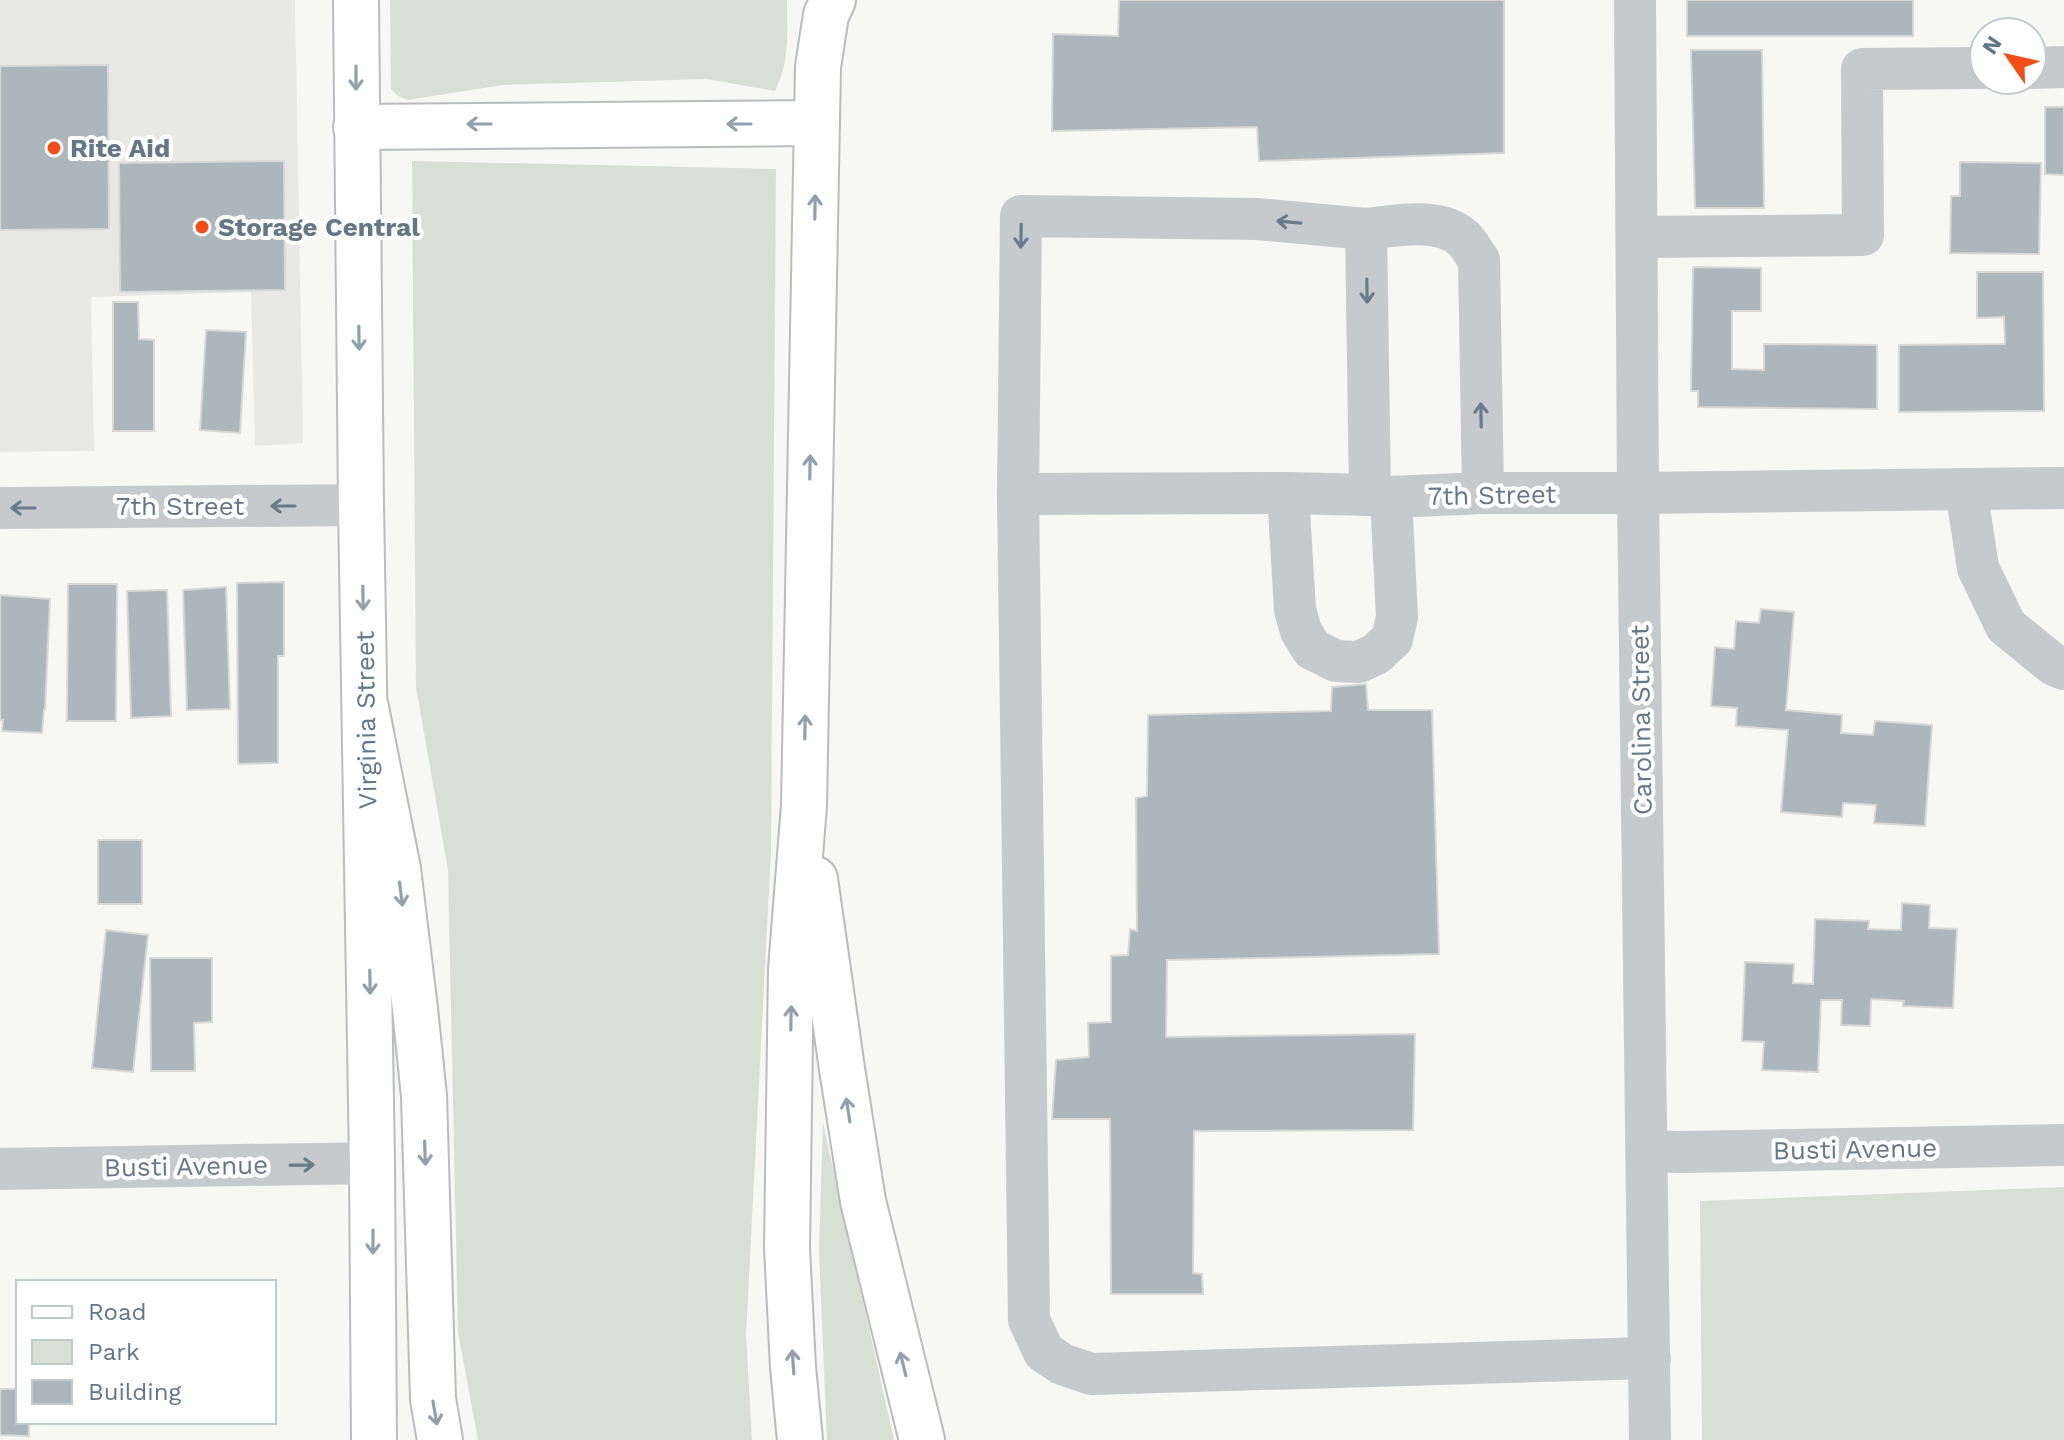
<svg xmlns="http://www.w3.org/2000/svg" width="2064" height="1440" font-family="'Work Sans',sans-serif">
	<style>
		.built { fill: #e8e9e7 }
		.green { fill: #d8dfd4 }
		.building { fill: #adb6bb; stroke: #d8d8d6; stroke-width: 2 }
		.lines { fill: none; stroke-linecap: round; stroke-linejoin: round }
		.major-casing { stroke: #b9bdc1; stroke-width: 48 }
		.highway-casing { stroke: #b8bcbf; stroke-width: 48 }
		.minor { stroke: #c6cacd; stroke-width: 42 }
		.major { stroke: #fff; stroke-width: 44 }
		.highway { stroke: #fff; stroke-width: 44 }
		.oneway { stroke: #92a0ab }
		.oneway2 { stroke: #687b8a }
		.poi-dot { fill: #f24e18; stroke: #fff; stroke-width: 3 }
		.labels { text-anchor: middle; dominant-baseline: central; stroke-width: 8; stroke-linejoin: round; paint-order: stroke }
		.poi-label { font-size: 26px; font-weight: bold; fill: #637787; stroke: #fff; text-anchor: start }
		.street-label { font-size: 26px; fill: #637787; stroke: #fff }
	</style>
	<rect width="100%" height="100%" fill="#f7f7f3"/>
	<polygon class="built" points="0,0 295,0 303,443 255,446 251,292 91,297 94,451 0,452"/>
	<g class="green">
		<path d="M390 0H787C787 33 790 61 775 91L706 79 502 85 408 100 398 96 391 89Z"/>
		<polygon points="412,161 776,169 771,850 746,1335 752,1440 478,1440 458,1332 448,870 416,687"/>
		<polygon points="823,1123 894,1440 827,1440 819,1250"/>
		<polygon points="2064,1187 2064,1440 1702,1440 1700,1201"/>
	</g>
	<g class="building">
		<polygon points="1119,0 1504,0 1504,153 1259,161 1257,127 1052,131 1053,34 1118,36"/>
		<rect x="1687" y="0" width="226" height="36"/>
		<polygon points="1691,50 1762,50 1764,208 1695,208"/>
		<polygon points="108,65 109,229 0,230 0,66"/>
		<polygon points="2045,107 2064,107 2064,175 2045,174"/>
		<polygon points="284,161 285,290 120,292 119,163"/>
		<polygon points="1960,162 2041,163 2039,254 1950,253 1951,196 1960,196"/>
		<polygon points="1693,267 1761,268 1761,311 1732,311 1732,369 1764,370 1764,344 1877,345 1877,409 1698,407 1698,391 1691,391"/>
		<polygon points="1977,272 2043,272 2044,411 1899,412 1899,345 2005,344 2004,317 1977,318"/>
		<polygon points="113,302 138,302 139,339 154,340 154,431 113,431"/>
		<polygon points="206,330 246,332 240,433 200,430"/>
		<polygon points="284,582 284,656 278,656 278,763 238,764 237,583"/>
		<polygon points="68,584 117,584 116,721 67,721"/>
		<polygon points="226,587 230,709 187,710 183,590"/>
		<polygon points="167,590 171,716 131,718 127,591"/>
		<polygon points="0,595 50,599 45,709 44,709 42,733 2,731 3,720 0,720"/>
		<polygon points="1761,609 1794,612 1786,710 1842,715 1841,733 1873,735 1875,721 1932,725 1925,826 1874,823 1876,805 1843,803 1842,817 1781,812 1788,730 1736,726 1737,708 1711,706 1715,647 1734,649 1736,621 1759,623"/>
		<polygon points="1366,684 1368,710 1432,710 1439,954 1167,960 1166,1037 1415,1034 1413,1130 1194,1131 1193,1273 1202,1274 1203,1294 1111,1294 1110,1119 1052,1119 1056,1060 1089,1057 1088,1023 1111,1022 1111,956 1128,955 1130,929 1137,931 1136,798 1147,796 1148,715 1331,711 1332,687"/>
		<rect x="98" y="840" width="44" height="64"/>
		<polygon points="1902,903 1930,905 1929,928 1957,929 1953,1008 1903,1006 1904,1001 1871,999 1870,1026 1841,1025 1842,1000 1821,1000 1818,1072 1762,1070 1764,1042 1742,1041 1745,962 1794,964 1793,983 1813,984 1815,919 1869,921 1868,929 1901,930"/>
		<polygon points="106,930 148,935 133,1072 92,1068"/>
		<polygon points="150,958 212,958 212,1022 194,1023 195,1071 151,1071"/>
		<polygon points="0,1389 18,1389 18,1422 29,1422 29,1436 0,1435"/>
	</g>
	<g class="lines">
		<defs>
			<polyline id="major" points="356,0 361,505 372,1163 374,1440"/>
			<g id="highway">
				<polyline points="356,127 817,123"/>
				<polyline points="366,708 398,869 415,1009 424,1096 433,1399 440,1440"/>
				<polyline points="815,879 842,1069 863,1201 922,1440"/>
				<polyline points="800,1440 793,1367 787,1248 791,969 804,805 818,67 826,15 833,0"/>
			</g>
		</defs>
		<use href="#major" class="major-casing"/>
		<use href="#highway" class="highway-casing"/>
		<g class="minor">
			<polyline points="1635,0 1638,493 1650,1440"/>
			<polyline points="2032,68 2064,67"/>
			<polyline points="1366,229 1257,219 1021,216 1018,494 1029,1320 1044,1352 1062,1364 1091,1374 1650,1358"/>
			<polyline points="1637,237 1863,235 1862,69 1984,68"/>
			<polyline points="1966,489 1978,568 2006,626 2054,665 2064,669"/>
			<polyline points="1288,493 1295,610 1301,631 1312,649 1336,661 1359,662 1376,654 1392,639 1397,617 1391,497"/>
			<polyline points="1018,494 1288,493 1370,495 1391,497 1483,493 1638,493 2064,488"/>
			<path d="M1370 495 1366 229C1396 226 1440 216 1464 239 1470 245 1474 254 1479 260L1483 493"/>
			<polyline points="0,508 361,505"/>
			<polyline points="1647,1151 1682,1152 2064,1145"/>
			<polyline points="0,1169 372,1163"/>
		</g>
		<use href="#major" class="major"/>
		<use href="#highway" class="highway"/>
	</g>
	<defs><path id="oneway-shaft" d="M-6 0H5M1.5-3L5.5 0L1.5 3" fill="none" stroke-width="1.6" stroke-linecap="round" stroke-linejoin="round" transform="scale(2)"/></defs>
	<g class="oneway">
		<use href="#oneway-shaft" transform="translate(356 78) rotate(90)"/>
		<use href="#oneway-shaft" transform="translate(479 124) rotate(180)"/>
		<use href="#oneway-shaft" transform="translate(739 124) rotate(180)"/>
		<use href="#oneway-shaft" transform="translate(815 207) rotate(-89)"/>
		<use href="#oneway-shaft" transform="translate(359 338) rotate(89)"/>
		<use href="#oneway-shaft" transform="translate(810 467) rotate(-89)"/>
		<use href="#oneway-shaft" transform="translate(363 598) rotate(89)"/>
		<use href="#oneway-shaft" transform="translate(805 727) rotate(-89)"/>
		<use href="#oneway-shaft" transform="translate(401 894) rotate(83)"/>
		<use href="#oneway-shaft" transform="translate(370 982) rotate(89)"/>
		<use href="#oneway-shaft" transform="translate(791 1018) rotate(-89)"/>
		<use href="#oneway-shaft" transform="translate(848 1110) rotate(-99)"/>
		<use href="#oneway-shaft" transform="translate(425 1153) rotate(88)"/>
		<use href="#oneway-shaft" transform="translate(373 1242) rotate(90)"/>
		<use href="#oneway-shaft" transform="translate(793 1362) rotate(-94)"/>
		<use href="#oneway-shaft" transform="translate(903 1364) rotate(-104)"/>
		<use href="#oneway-shaft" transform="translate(435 1413) rotate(80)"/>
	</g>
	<g class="oneway2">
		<use href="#oneway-shaft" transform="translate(1289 222) rotate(-175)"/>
		<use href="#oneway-shaft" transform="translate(1021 236) rotate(91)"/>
		<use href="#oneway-shaft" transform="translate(1367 291) rotate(89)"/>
		<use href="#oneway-shaft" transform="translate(1481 415) rotate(-91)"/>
		<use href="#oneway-shaft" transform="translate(283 506) rotate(180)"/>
		<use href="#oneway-shaft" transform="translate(23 508) rotate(180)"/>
		<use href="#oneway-shaft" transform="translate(302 1165) rotate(-1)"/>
	</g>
	<g class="poi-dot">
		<circle cx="54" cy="148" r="8"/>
		<circle cx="202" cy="227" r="8"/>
	</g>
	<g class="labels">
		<g class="poi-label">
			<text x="70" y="148">Rite Aid</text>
			<text x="218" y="227">Storage Central</text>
		</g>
		<g class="street-label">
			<text transform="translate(1492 495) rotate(-1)">7th Street</text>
			<text x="180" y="506">7th Street</text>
			<text transform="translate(366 720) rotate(-91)">Virginia Street</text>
			<text transform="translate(1641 720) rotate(-91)">Carolina Street</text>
			<text transform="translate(1855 1149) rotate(-1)">Busti Avenue</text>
			<text transform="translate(186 1166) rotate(-1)">Busti Avenue</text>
		</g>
	</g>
	<rect x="16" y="1280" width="260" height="144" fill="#ffffff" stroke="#c1c9cf" stroke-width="2"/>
	<rect x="32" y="1306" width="40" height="12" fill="#ffffff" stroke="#c1c9cf" stroke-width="2"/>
	<text x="88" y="1320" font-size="24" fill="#637787">Road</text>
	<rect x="32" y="1340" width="40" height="24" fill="#d8dfd4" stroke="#c1c9cf" stroke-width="2"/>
	<text x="88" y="1360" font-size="24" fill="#637787">Park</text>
	<rect x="32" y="1380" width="40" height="24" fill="#adb6bb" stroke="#c1c9cf" stroke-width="2"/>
	<text x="88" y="1400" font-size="24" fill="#637787">Building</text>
	<g transform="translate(2008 56) rotate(304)"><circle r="38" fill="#ffffff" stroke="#c1c9cf" stroke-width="2"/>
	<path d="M0-6L14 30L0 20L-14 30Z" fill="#f24e18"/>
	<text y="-12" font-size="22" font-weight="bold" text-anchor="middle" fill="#637787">N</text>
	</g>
</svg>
